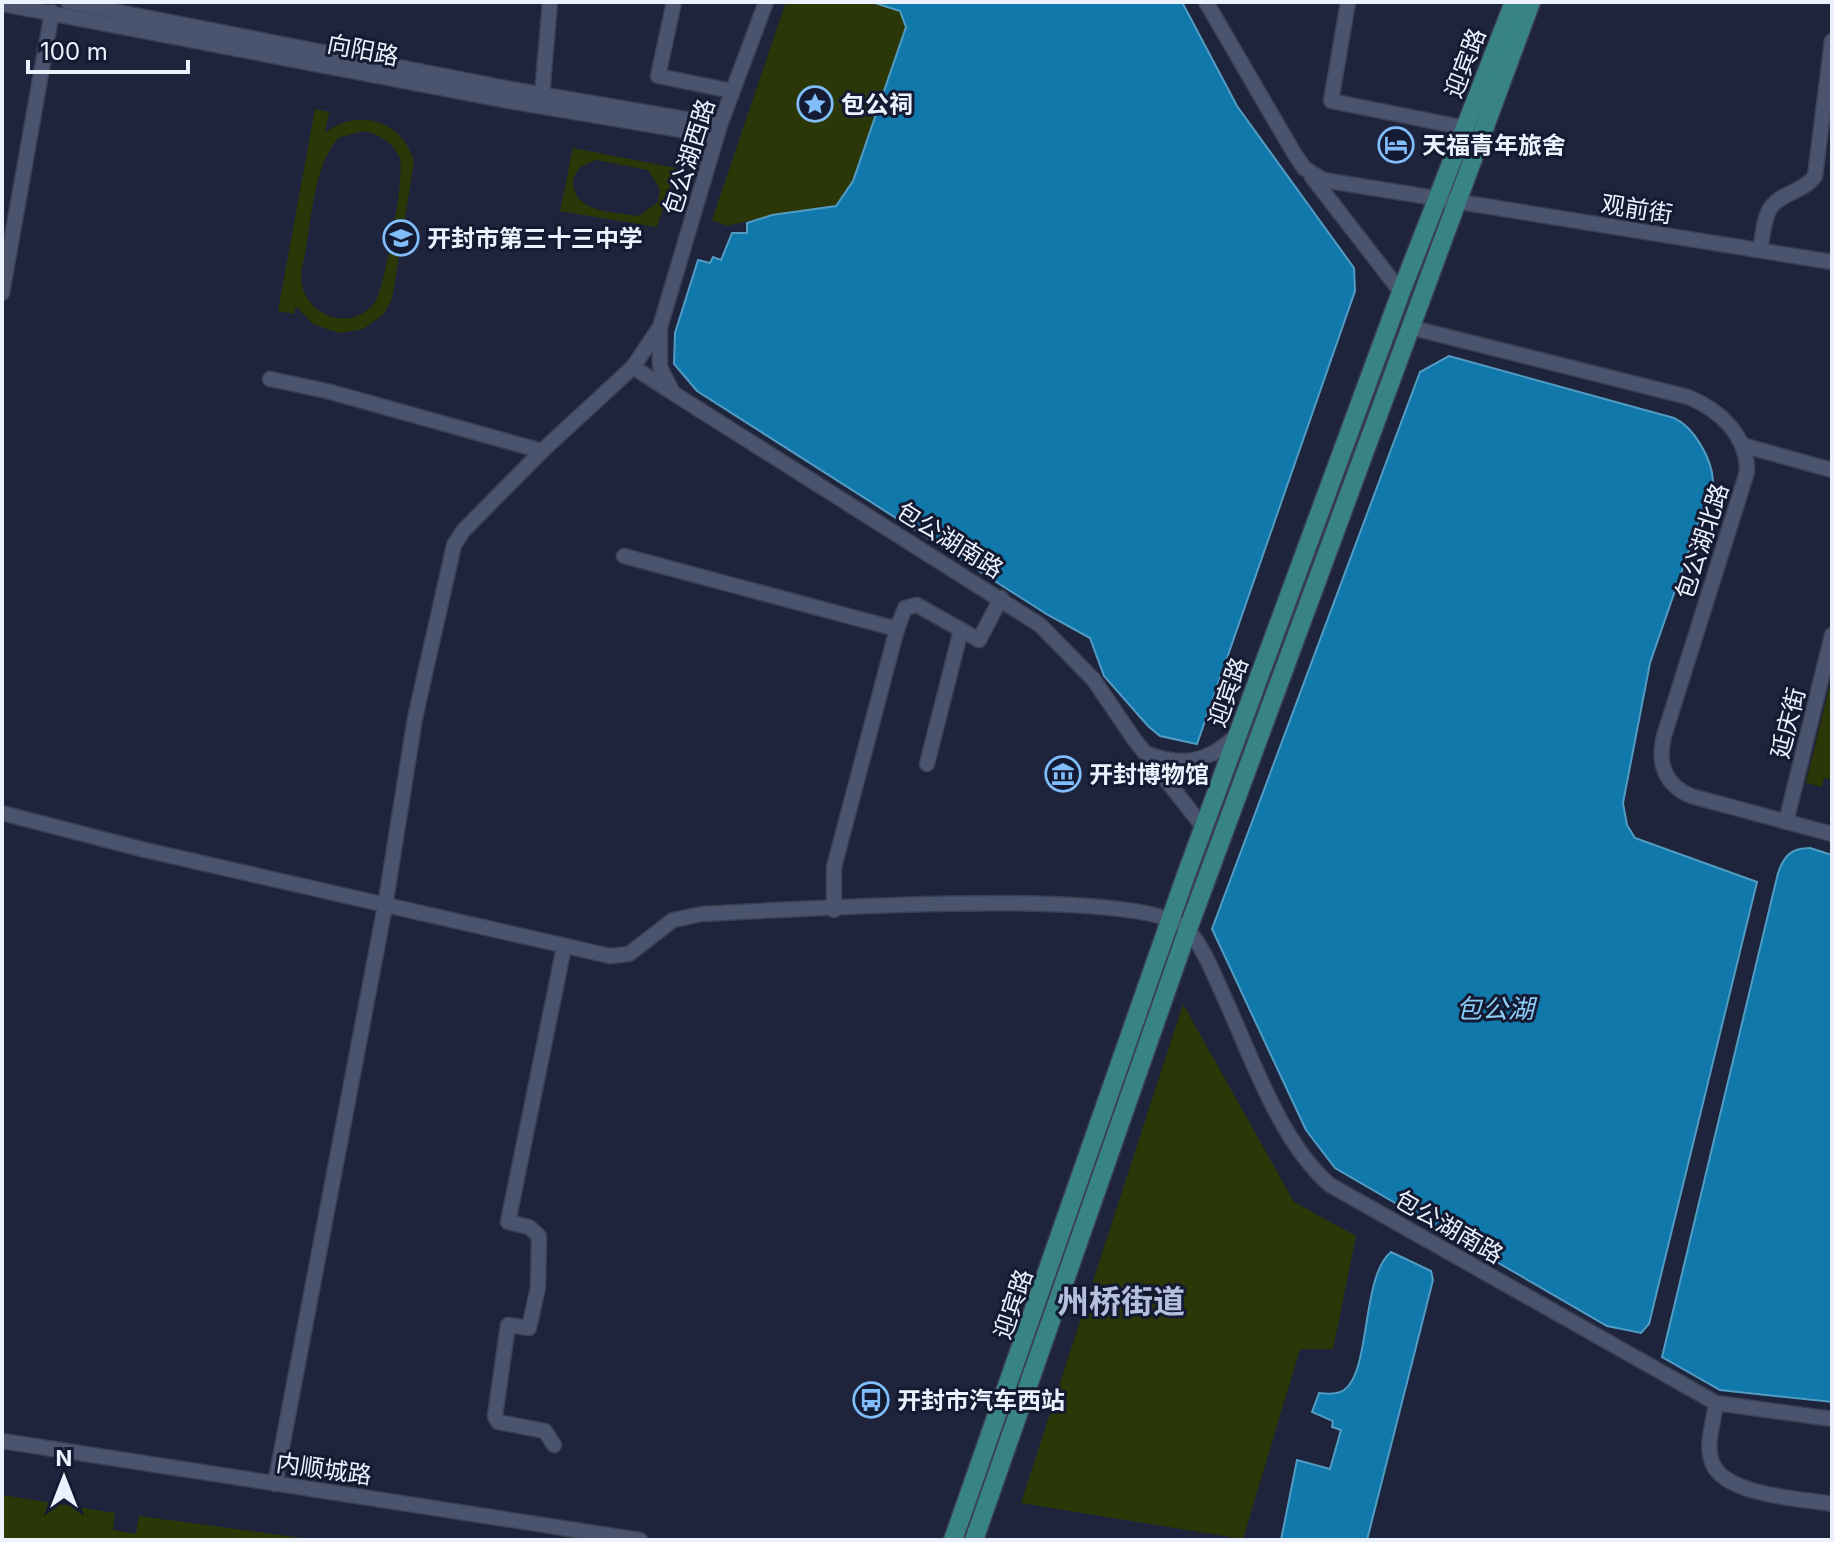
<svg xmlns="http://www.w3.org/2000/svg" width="1834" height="1542" font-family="Inter,'Noto Sans SC',sans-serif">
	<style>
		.green { fill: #2b3707; fill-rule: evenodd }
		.water { fill: #1078aa; stroke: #529cc3; stroke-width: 2 }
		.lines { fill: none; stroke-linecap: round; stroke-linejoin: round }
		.minor-casing { stroke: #3a3f52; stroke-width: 17 }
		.major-casing { stroke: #3a3f52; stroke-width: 21 }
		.minor { stroke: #4b546e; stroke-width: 14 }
		.major { stroke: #388484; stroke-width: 18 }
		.labels { text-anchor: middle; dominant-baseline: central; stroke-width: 6; stroke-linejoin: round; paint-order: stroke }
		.street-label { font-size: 24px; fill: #ecf1fe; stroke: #141a31 }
		.poi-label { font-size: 24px; font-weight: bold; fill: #ecf1fe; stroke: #141a31; text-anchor: start }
		.water-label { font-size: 26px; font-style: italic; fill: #8cccf5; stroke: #141a31 }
		.district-label { font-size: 32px; font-weight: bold; fill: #b5c0de; stroke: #141a31 }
	</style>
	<rect width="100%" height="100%" fill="#1d243b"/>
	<g class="green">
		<polygon points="786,2 872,2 900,11 906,27 853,181 834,207 772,215 727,226 712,220"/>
		<path d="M315 109 329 112 325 133C359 107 403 121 414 162L392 299 384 314 363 329 339 333 313 324 296 306 294 314 278 311ZM363 131C379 134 394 142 400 159 405 175 385 288 375 302 352 334 302 316 301 277 301 268 305 257 306 247 313 210 314 168 338 138Z"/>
		<path d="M573 148 676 168 657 227 560 211ZM596 160 648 170 660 189 658 202 639 216C614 212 571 213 573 179L580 167Z"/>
		<polygon points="1832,676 1832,780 1824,778 1822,787 1806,783"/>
		<polygon points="1183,1004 1294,1202 1356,1236 1333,1349 1300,1349 1243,1539 1021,1503"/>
		<polygon points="2,1495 115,1513 113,1530 136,1534 139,1516 318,1540 2,1540"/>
	</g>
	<g class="water">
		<polygon points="872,2 1182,2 1237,106 1354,268 1355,291 1197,744 1160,736 1148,726 1104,676 1090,638 1048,615 697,391 674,364 675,333 698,260 710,263 713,257 721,260 732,233 747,233 747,223 772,215 836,206 853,181 906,27 900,11"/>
		<path d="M1449 356 1674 418C1694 427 1712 459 1713 481L1650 663 1623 803 1627 825 1635 838 1757 882 1649 1324 1641 1333 1607 1326 1335 1168 1306 1130 1212 929 1420 372Z"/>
		<path d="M1810 848 1832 855V1402L1720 1390 1662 1357 1778 873C1784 856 1791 848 1810 848Z"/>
		<path d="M1391 1252 1431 1271 1433 1280 1367 1540H1281L1297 1460 1330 1469 1341 1430 1332 1427 1333 1421 1312 1412 1319 1393C1327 1394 1337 1395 1344 1390 1371 1372 1361 1276 1391 1252Z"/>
	</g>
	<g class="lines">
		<defs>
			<g id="minor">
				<polyline points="68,2 510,89 720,125"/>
				<polyline points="674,2 658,76 732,91"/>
				<polyline points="1206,2 1294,153 1304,168 1323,180 1832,262"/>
				<polyline points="1348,2 1331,101 1466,128"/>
				<polyline points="2,4 508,101 717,136"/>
				<polyline points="542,95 550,2"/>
				<polyline points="1312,177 1401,292"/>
				<path d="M1760 250C1763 237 1763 217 1772 206 1783 192 1805 191 1815 176L1832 41"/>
				<polyline points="2,293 52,12"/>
				<path d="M1413 328 1688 397C1720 410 1747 435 1747 472L1664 736C1657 763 1665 785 1691 796L1832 834"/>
				<polyline points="660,331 660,367 673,393 1040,625 1093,679 1134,739 1204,828"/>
				<polyline points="633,367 670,391"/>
				<polyline points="270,379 327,391 542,451"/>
				<polyline points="1742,445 1832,470"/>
				<polyline points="624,556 897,629 905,608 917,605 979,640 1001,598"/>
				<path d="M1145 753C1182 767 1207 763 1235 737"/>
				<polyline points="927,764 961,630"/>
				<path d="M2 813 145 850 610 956 629 954 673 920 702 914C776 911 1151 883 1189 931 1203 948 1212 970 1221 990 1250 1052 1278 1140 1330 1185L1716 1403 1832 1419"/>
				<polyline points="1786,822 1832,635"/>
				<polyline points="834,910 834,867 897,629"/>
				<path d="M1716 1403C1714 1420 1706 1443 1711 1459 1720 1496 1800 1498 1832 1504"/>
				<polyline points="2,1441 640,1540"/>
				<polyline points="554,1445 545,1431 498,1422 495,1416 508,1325 529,1328 538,1287 539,1236 529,1227 508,1222 564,947"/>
				<polyline points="275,1484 385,906 415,718 454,545 463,531 542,451 633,367 660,327 720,125 766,2"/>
			</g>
			<g id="major">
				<polyline points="953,1540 1186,875 1401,292 1514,2"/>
				<polyline points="974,1540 1188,929 1531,2"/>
			</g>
		</defs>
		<use href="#minor" class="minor-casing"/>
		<use href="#major" class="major-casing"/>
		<use href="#minor" class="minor"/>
		<use href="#major" class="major"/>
	</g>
	<defs>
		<symbol id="sight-ring" viewBox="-11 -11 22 22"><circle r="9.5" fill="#141a31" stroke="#80bdfa" stroke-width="1.5"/><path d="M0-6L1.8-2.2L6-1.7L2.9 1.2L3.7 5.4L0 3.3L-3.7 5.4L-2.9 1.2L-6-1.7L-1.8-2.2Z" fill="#80bdfa"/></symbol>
		<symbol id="hotel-ring" viewBox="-11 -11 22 22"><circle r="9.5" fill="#141a31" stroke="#80bdfa" stroke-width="1.5"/><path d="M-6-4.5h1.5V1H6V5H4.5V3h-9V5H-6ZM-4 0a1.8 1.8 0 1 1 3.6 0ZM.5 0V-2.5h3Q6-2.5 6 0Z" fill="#80bdfa"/></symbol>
		<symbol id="school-ring" viewBox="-11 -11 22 22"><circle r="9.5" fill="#141a31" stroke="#80bdfa" stroke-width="1.5"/><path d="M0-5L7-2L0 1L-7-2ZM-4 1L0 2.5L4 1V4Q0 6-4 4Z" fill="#80bdfa"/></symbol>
		<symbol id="museum-ring" viewBox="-11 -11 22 22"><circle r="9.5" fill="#141a31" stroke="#80bdfa" stroke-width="1.5"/><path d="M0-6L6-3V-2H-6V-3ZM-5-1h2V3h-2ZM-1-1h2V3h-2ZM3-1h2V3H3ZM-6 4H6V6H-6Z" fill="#80bdfa"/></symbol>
		<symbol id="bus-ring" viewBox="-11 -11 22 22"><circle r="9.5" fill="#141a31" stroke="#80bdfa" stroke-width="1.5"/><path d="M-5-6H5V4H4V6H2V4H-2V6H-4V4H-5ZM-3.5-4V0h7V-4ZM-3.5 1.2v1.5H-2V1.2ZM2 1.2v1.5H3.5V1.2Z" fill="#80bdfa"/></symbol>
	</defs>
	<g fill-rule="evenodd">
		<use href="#sight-ring" x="795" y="84" width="40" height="40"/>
		<use href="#hotel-ring" x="1376" y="125" width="40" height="40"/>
		<use href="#school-ring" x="381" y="218" width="40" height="40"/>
		<use href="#museum-ring" x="1043" y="754" width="40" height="40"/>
		<use href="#bus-ring" x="851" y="1380" width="40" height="40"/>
	</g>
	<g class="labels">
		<g class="street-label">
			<text transform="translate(363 50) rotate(11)">向阳路</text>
			<text transform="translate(1465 63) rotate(-69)">迎宾路</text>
			<text transform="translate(689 157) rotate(-73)">包公湖西路</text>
			<text transform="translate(1637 209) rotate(9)">观前街</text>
			<text transform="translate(950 540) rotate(32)">包公湖南路</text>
			<text transform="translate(1702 541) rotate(-72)">包公湖北路</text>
			<text transform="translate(1228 692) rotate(-70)">迎宾路</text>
			<text transform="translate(1788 723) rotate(-76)">延庆街</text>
			<text transform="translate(1449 1227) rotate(30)">包公湖南路</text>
			<text transform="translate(1013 1304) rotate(-71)">迎宾路</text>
			<text transform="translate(324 1469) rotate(8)">内顺城路</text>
		</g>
		<g class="poi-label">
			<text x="841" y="104">包公祠</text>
			<text x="1422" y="145">天福青年旅舍</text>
			<text x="427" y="238">开封市第三十三中学</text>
			<text x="1089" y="774">开封博物馆</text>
			<text x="897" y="1400">开封市汽车西站</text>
		</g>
		<g class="water-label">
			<text x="1495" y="1008">包公湖</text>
		</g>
		<g class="district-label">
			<text x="1121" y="1301">州桥街道</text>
		</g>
	</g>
	<rect width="1834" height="1542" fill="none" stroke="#ecf1fe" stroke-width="8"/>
	<g transform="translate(64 1478)" stroke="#141a31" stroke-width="6" paint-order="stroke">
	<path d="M0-6L14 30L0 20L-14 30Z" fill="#ecf1fe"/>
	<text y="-12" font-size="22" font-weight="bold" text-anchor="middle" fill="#ecf1fe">N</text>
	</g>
	<path d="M28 60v12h160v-12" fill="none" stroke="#ecf1fe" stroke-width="4"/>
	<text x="40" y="60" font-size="24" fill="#ecf1fe" stroke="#141a31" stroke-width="6" paint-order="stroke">100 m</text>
</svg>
